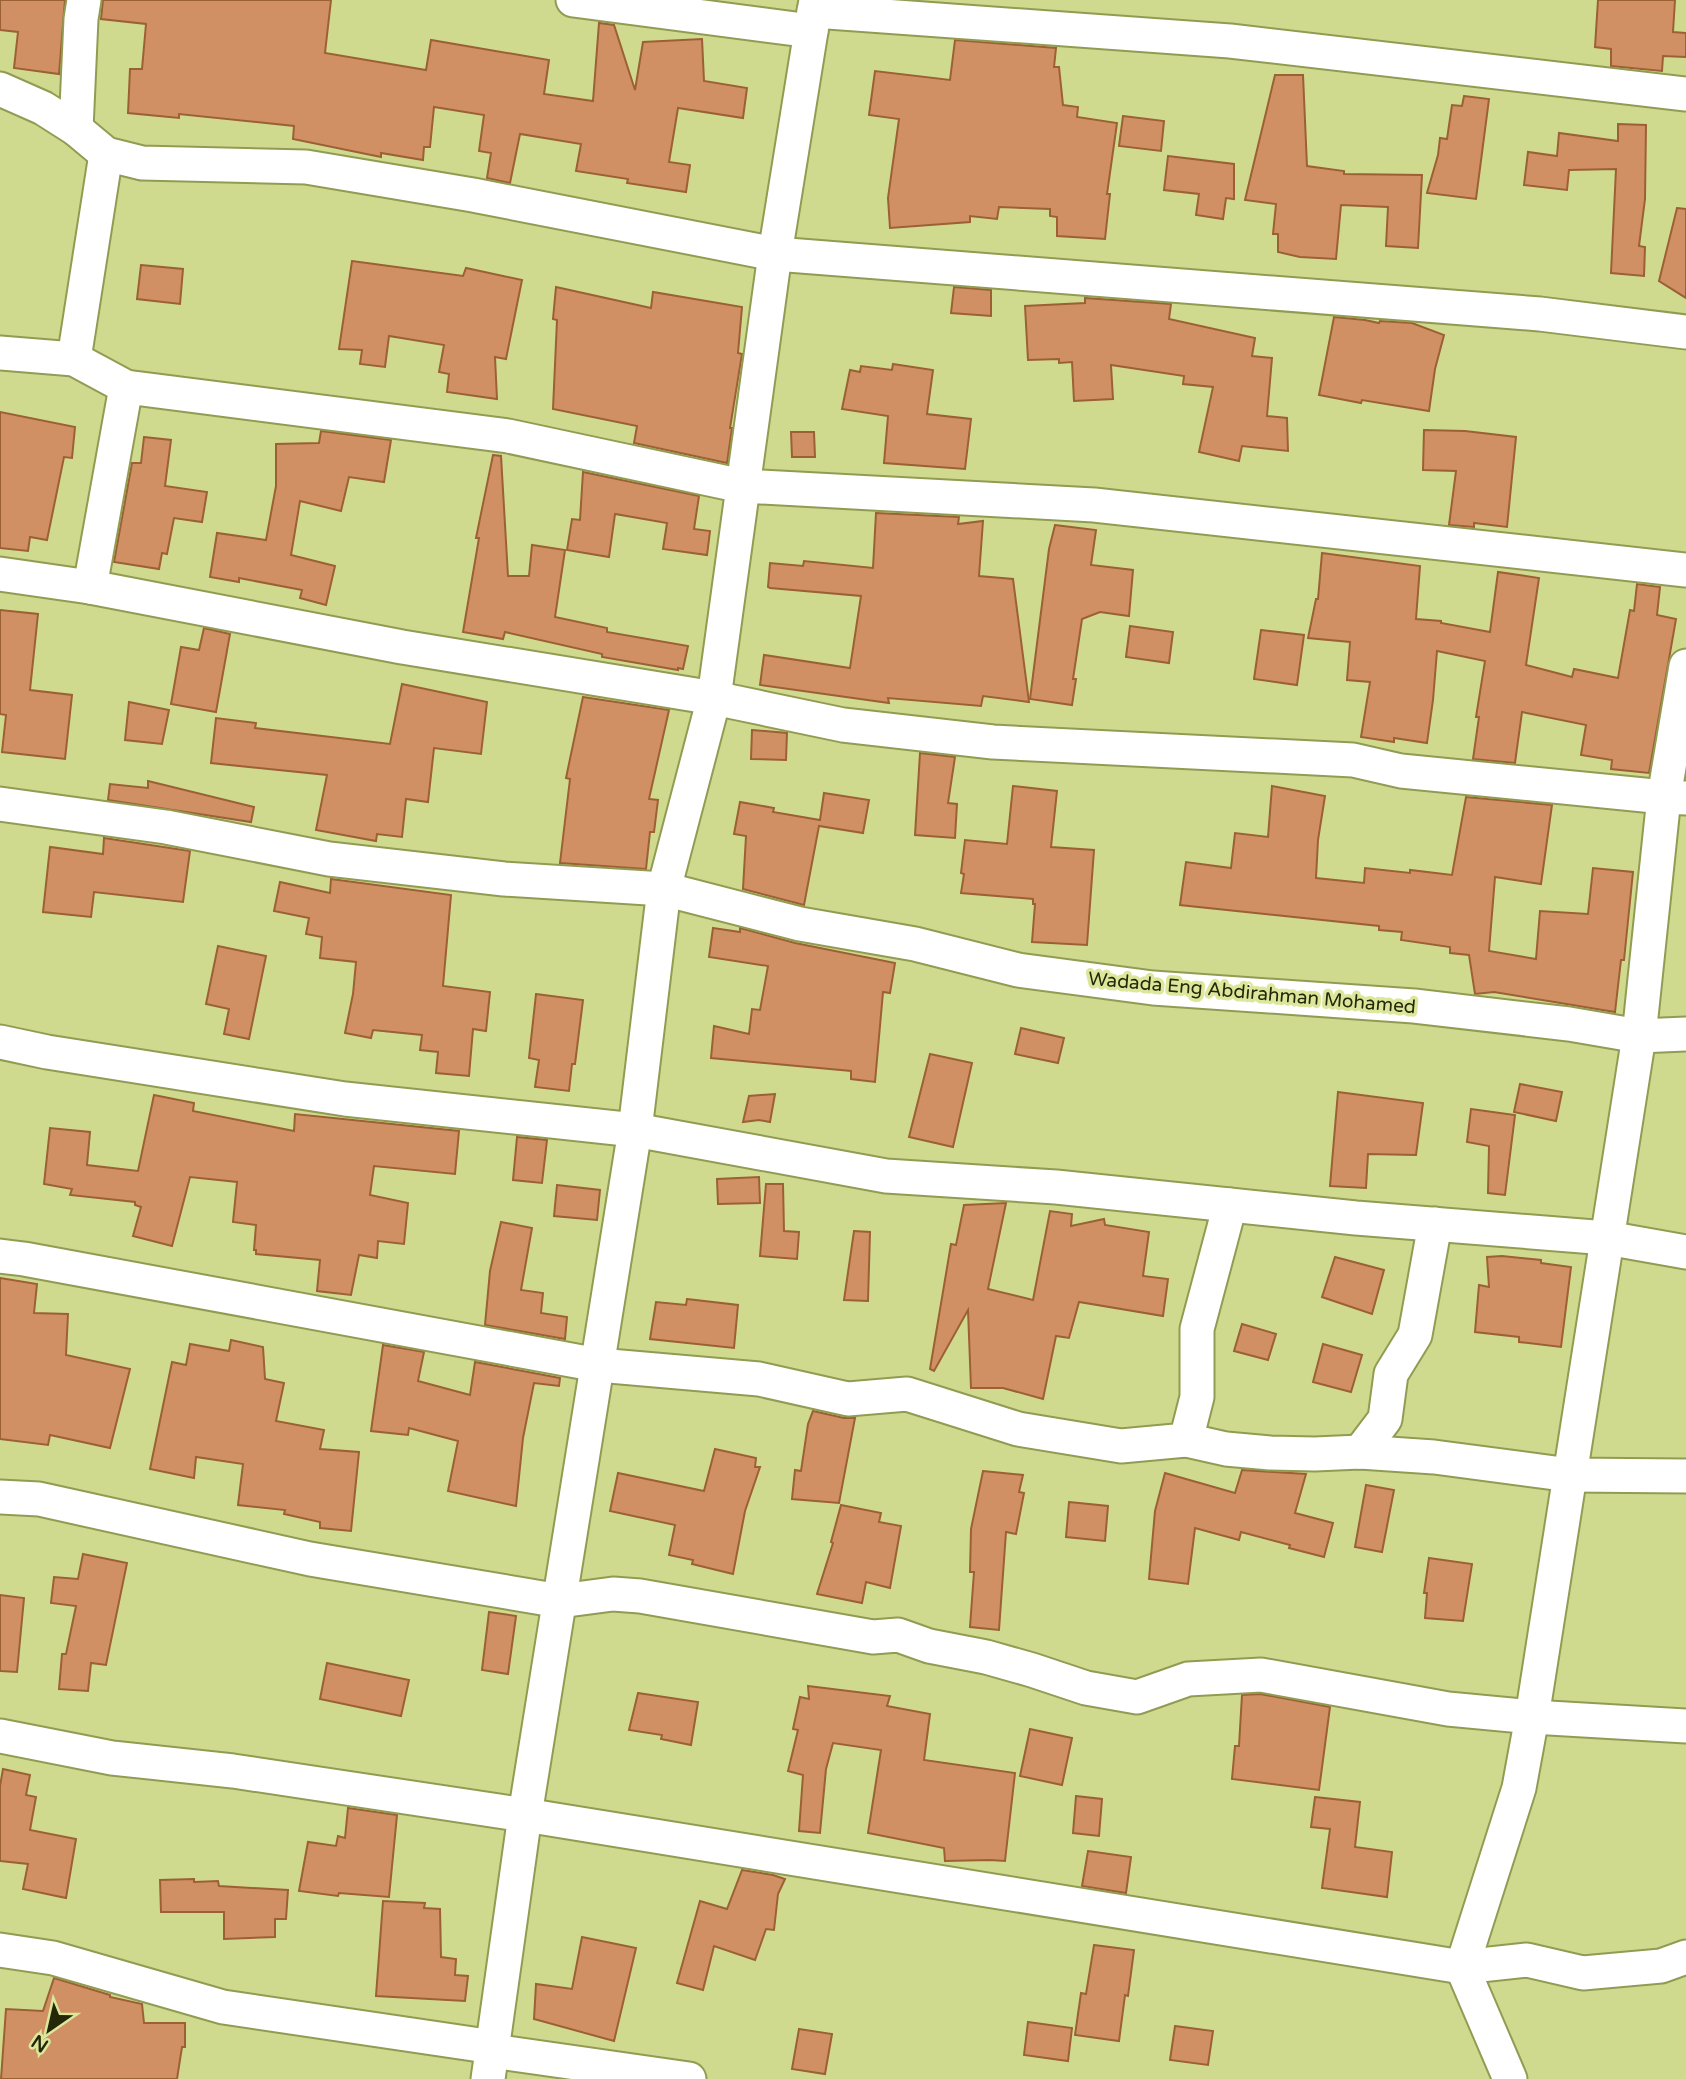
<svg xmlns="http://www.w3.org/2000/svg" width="1686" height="2079" font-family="'Varela Round',sans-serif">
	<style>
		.building { fill: #d09064; stroke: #9c6035; stroke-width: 2 }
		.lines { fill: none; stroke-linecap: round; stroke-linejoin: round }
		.minor-casing { stroke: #929b52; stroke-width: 37 }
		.minor { stroke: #fff; stroke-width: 33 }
		.labels { text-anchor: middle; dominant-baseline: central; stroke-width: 7; stroke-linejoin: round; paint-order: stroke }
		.street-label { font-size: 19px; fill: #242708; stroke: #dde79c }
	</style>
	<rect width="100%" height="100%" fill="#d0da8f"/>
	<g class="building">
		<polygon points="0,0 65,0 59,74 14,68 18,32 0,30"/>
		<polygon points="103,0 331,0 325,53 426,70 431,40 549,60 544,94 593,101 599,23 614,25 635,90 643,42 702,39 704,81 747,88 743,118 678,108 669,162 690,165 686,192 627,183 628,179 576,171 581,144 520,134 510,183 487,178 491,153 479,151 484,115 434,107 430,147 424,147 423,160 381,153 381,157 293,139 294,126 179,114 179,118 128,113 130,69 142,69 146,24 101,19"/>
		<polygon points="1598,0 1675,0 1673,32 1686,33 1686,57 1663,56 1662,71 1611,66 1611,49 1595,47"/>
		<polygon points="955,40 1056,48 1054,67 1059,67 1063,105 1078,107 1077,117 1117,123 1107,194 1110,194 1105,239 1057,236 1057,217 1050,216 1050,209 999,207 997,219 970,216 970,222 890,228 888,198 899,119 869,115 875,71 950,80"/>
		<polygon points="1275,75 1303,75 1307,166 1344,171 1344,174 1422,175 1418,248 1386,246 1388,207 1341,205 1336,259 1300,257 1278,252 1278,234 1273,234 1276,204 1245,200"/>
		<polygon points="1464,96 1489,99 1476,199 1427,193 1438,155 1440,138 1447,139 1452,105 1462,106"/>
		<polygon points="1123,116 1164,121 1161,151 1119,146"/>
		<polygon points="1618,124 1646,125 1645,199 1639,246 1645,247 1644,276 1611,273 1616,169 1569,170 1567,190 1524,185 1528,152 1557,156 1559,133 1618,141"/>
		<polygon points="1168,156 1234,164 1234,199 1226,198 1223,219 1196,215 1199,194 1164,190"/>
		<polygon points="1677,208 1686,209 1686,298 1659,281"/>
		<polygon points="352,261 463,276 466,268 522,280 506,359 495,357 497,399 447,392 449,374 439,372 444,345 389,336 385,367 360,364 362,350 339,349"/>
		<polygon points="141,265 183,269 180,304 137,299"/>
		<polygon points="556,287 651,308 653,292 742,307 738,353 742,354 730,428 732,428 727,463 634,443 637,426 553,409 557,320 553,319"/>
		<polygon points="954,287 991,290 991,316 951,313"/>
		<polygon points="1085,298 1171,304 1169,319 1255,338 1252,356 1272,358 1267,416 1287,418 1288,451 1242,446 1239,461 1199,452 1213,387 1183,384 1184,376 1111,365 1113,399 1074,401 1072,362 1059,363 1059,359 1028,360 1025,306 1085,303"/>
		<polygon points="1334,317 1365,320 1379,323 1380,321 1412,323 1444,335 1435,369 1429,411 1362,400 1361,403 1319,395"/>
		<polygon points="893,364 933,370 927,414 971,419 965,469 884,463 888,416 842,409 850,370 860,372 861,366 892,370"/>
		<polygon points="0,412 75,427 72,458 64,457 47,540 30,537 28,551 0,548"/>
		<polygon points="1424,430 1465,431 1516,437 1507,527 1474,523 1474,527 1449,525 1456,471 1423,470"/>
		<polygon points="321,431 391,440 384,482 349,477 341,511 300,501 291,555 335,566 326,605 300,598 302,590 239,578 239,582 210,577 217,533 266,540 276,486 276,444 319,443"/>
		<polygon points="791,432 814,432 815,457 792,457"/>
		<polygon points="144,437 171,440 165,486 207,492 202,522 174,518 167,554 162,553 159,569 114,562 132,463 141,463"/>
		<polygon points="493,455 501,456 508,576 529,576 532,545 565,550 555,617 607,628 607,632 688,646 683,669 678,668 678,670 602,657 602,654 505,632 503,639 463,632 479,538 476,538"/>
		<polygon points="583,472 699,496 694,529 710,531 707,555 663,549 667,523 615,514 609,557 567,550 572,519 580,520"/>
		<polygon points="876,513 959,517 958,524 983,521 979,576 1013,579 1029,702 983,696 981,706 888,698 889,703 760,685 764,655 850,668 861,596 770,588 768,587 770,563 803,566 804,561 873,568"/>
		<polygon points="1055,525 1096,530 1091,565 1133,570 1129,616 1100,612 1082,619 1073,679 1076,679 1072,705 1030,699 1049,549"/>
		<polygon points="1322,553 1420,566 1416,619 1441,621 1441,623 1490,632 1498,572 1539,578 1526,665 1572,677 1574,669 1618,678 1630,610 1634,611 1637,584 1660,587 1657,615 1676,619 1649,773 1611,769 1612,760 1581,755 1586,725 1522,712 1515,763 1473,759 1479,717 1476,717 1485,661 1437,651 1433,700 1427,743 1394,738 1394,742 1361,737 1370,682 1347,680 1350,642 1308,638 1316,599 1318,599"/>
		<polygon points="0,610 38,614 30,690 72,695 65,759 2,752 6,715 0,714"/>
		<polygon points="1130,626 1173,632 1169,663 1126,657"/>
		<polygon points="204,628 230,634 216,712 171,704 181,647 199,650"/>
		<polygon points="1261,630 1304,635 1297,685 1254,679"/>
		<polygon points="402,684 487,702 481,754 434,748 428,802 406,799 402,837 377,834 376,841 316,830 327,775 211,763 216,718 256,723 255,728 390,744"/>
		<polygon points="583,697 669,710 649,799 658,800 654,832 650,832 646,869 560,863 570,779 566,778"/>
		<polygon points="129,702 169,710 162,744 125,740"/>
		<polygon points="752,730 787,733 786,760 751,759"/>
		<polygon points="920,753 955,757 948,803 957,804 955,838 915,835"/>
		<polygon points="148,781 254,807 251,822 108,800 110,784 148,788"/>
		<polygon points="1013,786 1057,791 1051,847 1094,850 1087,945 1032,942 1035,904 1033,904 1033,899 961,893 964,874 961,873 965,840 1007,844"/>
		<polygon points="1272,786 1325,796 1318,840 1316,878 1364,883 1365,868 1410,873 1410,870 1452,875 1466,797 1552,805 1541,884 1495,877 1489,951 1536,959 1540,911 1588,914 1593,868 1633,872 1624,960 1621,960 1615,1012 1494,992 1475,994 1469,955 1450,953 1450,947 1401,940 1402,932 1379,930 1379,926 1180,905 1186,862 1231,868 1235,833 1268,837"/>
		<polygon points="824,793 869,800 863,833 819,826 804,905 743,889 746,836 734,834 740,802 774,808 773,812 820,820"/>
		<polygon points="104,838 190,851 183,902 94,892 91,917 43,912 50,847 103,854"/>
		<polygon points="331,879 451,895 443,986 490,992 486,1031 473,1029 469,1076 436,1073 438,1052 420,1050 422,1035 373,1030 371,1038 345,1033 353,994 356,962 320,958 322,937 306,934 309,918 274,911 280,882 330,893"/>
		<polygon points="713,928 740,932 740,928 795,943 895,963 890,993 883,992 875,1082 851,1079 851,1071 711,1058 714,1026 749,1034 752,1009 760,1010 768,966 709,957"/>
		<polygon points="218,946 266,956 249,1039 224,1034 229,1009 206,1004"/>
		<polygon points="536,994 583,1000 575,1064 572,1064 569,1091 535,1087 539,1060 529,1058"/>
		<polygon points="1021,1028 1064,1038 1058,1063 1015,1054"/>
		<polygon points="930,1054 972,1063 953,1147 909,1137"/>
		<polygon points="1520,1084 1562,1092 1556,1121 1514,1112"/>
		<polygon points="1338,1092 1423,1103 1416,1155 1368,1154 1366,1188 1330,1186"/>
		<polygon points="775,1094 770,1122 759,1120 743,1122 749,1096"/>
		<polygon points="154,1095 194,1103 193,1111 294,1131 295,1114 459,1131 455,1174 374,1166 370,1195 408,1203 404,1244 378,1241 377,1258 359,1255 351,1295 317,1291 320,1260 256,1254 256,1250 254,1250 256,1225 233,1222 237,1182 190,1177 172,1246 133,1236 141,1207 135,1205 135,1202 70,1195 72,1189 44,1184 50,1128 90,1132 87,1165 138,1171"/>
		<polygon points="1471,1109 1515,1115 1505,1195 1488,1193 1489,1146 1467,1142"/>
		<polygon points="517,1137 547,1140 542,1183 513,1180"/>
		<polygon points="759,1177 760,1203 718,1204 717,1179"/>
		<polygon points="766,1184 783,1184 784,1231 799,1232 797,1259 760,1256"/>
		<polygon points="557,1185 600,1190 597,1220 554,1216"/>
		<polygon points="1006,1203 988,1289 1033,1300 1050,1211 1072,1214 1071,1226 1104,1219 1105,1225 1149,1232 1143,1276 1168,1279 1163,1316 1079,1302 1069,1338 1056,1336 1043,1399 1003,1388 971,1388 968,1310 934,1371 930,1369 951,1244 956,1245 964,1205"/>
		<polygon points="501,1222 532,1228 521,1290 543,1293 541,1313 567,1317 565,1339 485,1325 490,1271"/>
		<polygon points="854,1231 870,1232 868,1301 844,1300"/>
		<polygon points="1502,1256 1541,1260 1541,1263 1571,1267 1561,1347 1519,1342 1519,1337 1475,1332 1479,1285 1489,1287 1487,1257"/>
		<polygon points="1335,1257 1384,1270 1372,1314 1322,1297"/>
		<polygon points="0,1278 37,1284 34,1313 68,1314 66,1355 130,1369 110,1448 50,1435 48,1445 0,1439"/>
		<polygon points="687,1299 738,1305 734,1348 650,1339 656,1302 686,1305"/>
		<polygon points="1242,1324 1276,1334 1268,1360 1234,1351"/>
		<polygon points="231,1340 263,1347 265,1379 284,1383 276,1421 324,1430 320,1449 359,1452 351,1531 320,1528 320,1522 284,1514 285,1510 238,1505 243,1464 196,1457 194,1478 150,1469 172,1362 186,1365 190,1344 229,1351"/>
		<polygon points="1323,1344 1362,1355 1351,1392 1313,1382"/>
		<polygon points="383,1345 424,1352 418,1381 470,1395 475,1362 560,1378 559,1386 534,1383 523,1438 516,1506 448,1491 458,1441 409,1428 408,1435 371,1431"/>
		<polygon points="813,1411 844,1418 855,1418 839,1503 792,1499 795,1470 801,1471 808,1424"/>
		<polygon points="715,1449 756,1458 755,1467 760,1467 745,1511 733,1574 692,1564 693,1560 669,1555 675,1525 610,1511 618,1473 704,1491"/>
		<polygon points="1242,1470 1306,1474 1295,1513 1333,1523 1324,1557 1289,1548 1290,1545 1241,1532 1239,1540 1195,1528 1188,1584 1149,1579 1155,1511 1165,1473 1235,1493"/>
		<polygon points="983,1471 1023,1475 1019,1492 1024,1493 1016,1534 1006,1532 999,1630 970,1627 974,1572 970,1572 971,1529"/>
		<polygon points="1366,1485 1394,1490 1382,1552 1355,1547"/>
		<polygon points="1069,1502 1108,1506 1105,1541 1066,1537"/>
		<polygon points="841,1505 881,1513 879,1522 901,1526 890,1588 866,1582 862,1603 817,1594 833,1543 831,1542"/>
		<polygon points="83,1554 127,1563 106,1665 91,1663 88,1691 59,1689 62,1654 66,1654 76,1606 51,1603 54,1577 78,1579"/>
		<polygon points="1429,1558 1472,1564 1463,1621 1425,1618 1427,1593 1424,1593"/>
		<polygon points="0,1595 24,1598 17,1672 0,1671"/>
		<polygon points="489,1612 516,1616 508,1674 482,1670"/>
		<polygon points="327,1663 409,1680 401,1716 320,1699"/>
		<polygon points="808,1686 890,1696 887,1706 930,1714 924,1760 1015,1773 1005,1861 990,1860 945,1861 944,1848 868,1833 881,1750 833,1743 826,1769 820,1833 799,1831 803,1775 788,1771 798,1730 793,1729 800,1697 809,1699"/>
		<polygon points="638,1693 698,1702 691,1745 661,1739 662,1735 629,1730"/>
		<polygon points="1260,1694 1330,1707 1319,1790 1232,1779 1235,1746 1239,1746 1242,1695"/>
		<polygon points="1030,1729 1072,1738 1062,1785 1020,1776"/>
		<polygon points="3,1769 30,1775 26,1795 36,1797 30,1830 76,1839 66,1898 23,1889 28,1864 0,1861 0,1786"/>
		<polygon points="1076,1796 1102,1799 1099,1836 1073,1833"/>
		<polygon points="1315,1797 1360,1802 1355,1847 1392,1852 1387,1897 1322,1888 1330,1829 1311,1827"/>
		<polygon points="348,1808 397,1815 389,1897 339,1893 338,1896 299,1891 308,1842 336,1846 338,1836 345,1838"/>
		<polygon points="1088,1851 1131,1857 1126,1893 1082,1886"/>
		<polygon points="742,1870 773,1875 785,1879 778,1894 774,1930 766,1929 755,1960 714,1946 703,1990 677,1983 700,1901 727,1909"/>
		<polygon points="194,1879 194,1882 218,1881 219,1886 288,1890 286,1919 275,1919 275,1937 224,1939 224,1912 161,1912 160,1880"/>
		<polygon points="383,1901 425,1903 424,1908 440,1909 441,1957 456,1959 455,1975 468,1976 465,2001 376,1996"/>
		<polygon points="582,1937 636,1948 614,2041 534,2019 536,1984 572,1989"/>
		<polygon points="1094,1945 1134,1950 1128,1996 1125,1995 1119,2041 1075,2035 1081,1993 1086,1994"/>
		<polygon points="54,1978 110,1995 110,1997 142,2004 144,2023 185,2023 185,2047 182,2047 177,2079 1,2079 6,2009 43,2011"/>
		<polygon points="1028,2022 1072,2028 1068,2061 1024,2055"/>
		<polygon points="1175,2026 1213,2031 1208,2065 1170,2060"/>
		<polygon points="799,2029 832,2034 825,2074 792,2069"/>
	</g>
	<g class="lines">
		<defs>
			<g id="minor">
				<polyline points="573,0 811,31"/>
				<polyline points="814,11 1230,41 1686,94"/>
				<polyline points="0,89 43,108 76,129 106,154 142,163 306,167 473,195 775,254 1540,314 1686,332"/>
				<polyline points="76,129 81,19 84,0"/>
				<polyline points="0,353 74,359 126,387 508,436 742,486 1094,505 1686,570"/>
				<polyline points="74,359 106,154"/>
				<polyline points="0,574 90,587 402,647 714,698 843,725 993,742 1353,760 1401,771 1664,797 1639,1036 1532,1717 1519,1788 1462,1967 1510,2079"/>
				<polyline points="90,587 126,387"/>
				<polyline points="1686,666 1664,797 1686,798"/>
				<polyline points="0,804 166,827 329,859 504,879 664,889 800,924 915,944 1018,970 1153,988 1414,1006 1569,1024 1639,1036 1686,1034"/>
				<polyline points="0,1042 47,1052 345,1099 635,1130 886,1176 1056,1187 1356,1218 1607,1238 1686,1252"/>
				<polyline points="0,1256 24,1259 598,1365 759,1379 848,1399 907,1394 1018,1429 1121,1446 1186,1440 1197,1397 1197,1329 1230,1205"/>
				<polyline points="1186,1440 1226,1449 1270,1453 1315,1454 1360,1452 1434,1457 1570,1475 1686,1476"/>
				<polyline points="1360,1452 1385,1419 1391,1374 1415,1335 1435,1224"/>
				<polyline points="0,1497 39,1499 310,1559 560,1601 613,1594 640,1596 873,1637 898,1635 929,1646 986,1657 1032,1670 1086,1688 1137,1697 1188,1679 1261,1675 1448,1709 1532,1717 1686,1726"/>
				<polyline points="0,1736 112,1758 233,1771 525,1815 1462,1967 1527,1960 1583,1973 1661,1966 1686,1957"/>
				<polyline points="0,1950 53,1958 223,2007 480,2045 492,2051 689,2079"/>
				<polyline points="488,2079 525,1815 635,1130 664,889 714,698 775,254 816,0"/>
			</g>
		</defs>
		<use href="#minor" class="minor-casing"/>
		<use href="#minor" class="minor"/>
	</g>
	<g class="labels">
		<g class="street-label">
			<text transform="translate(1252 993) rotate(5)">Wadada Eng Abdirahman Mohamed</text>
		</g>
	</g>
	<g transform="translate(49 2030) rotate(214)" stroke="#dde79c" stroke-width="5" paint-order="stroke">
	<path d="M0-5L12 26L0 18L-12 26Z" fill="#242708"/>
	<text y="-10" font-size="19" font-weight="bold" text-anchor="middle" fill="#242708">N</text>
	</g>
</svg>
